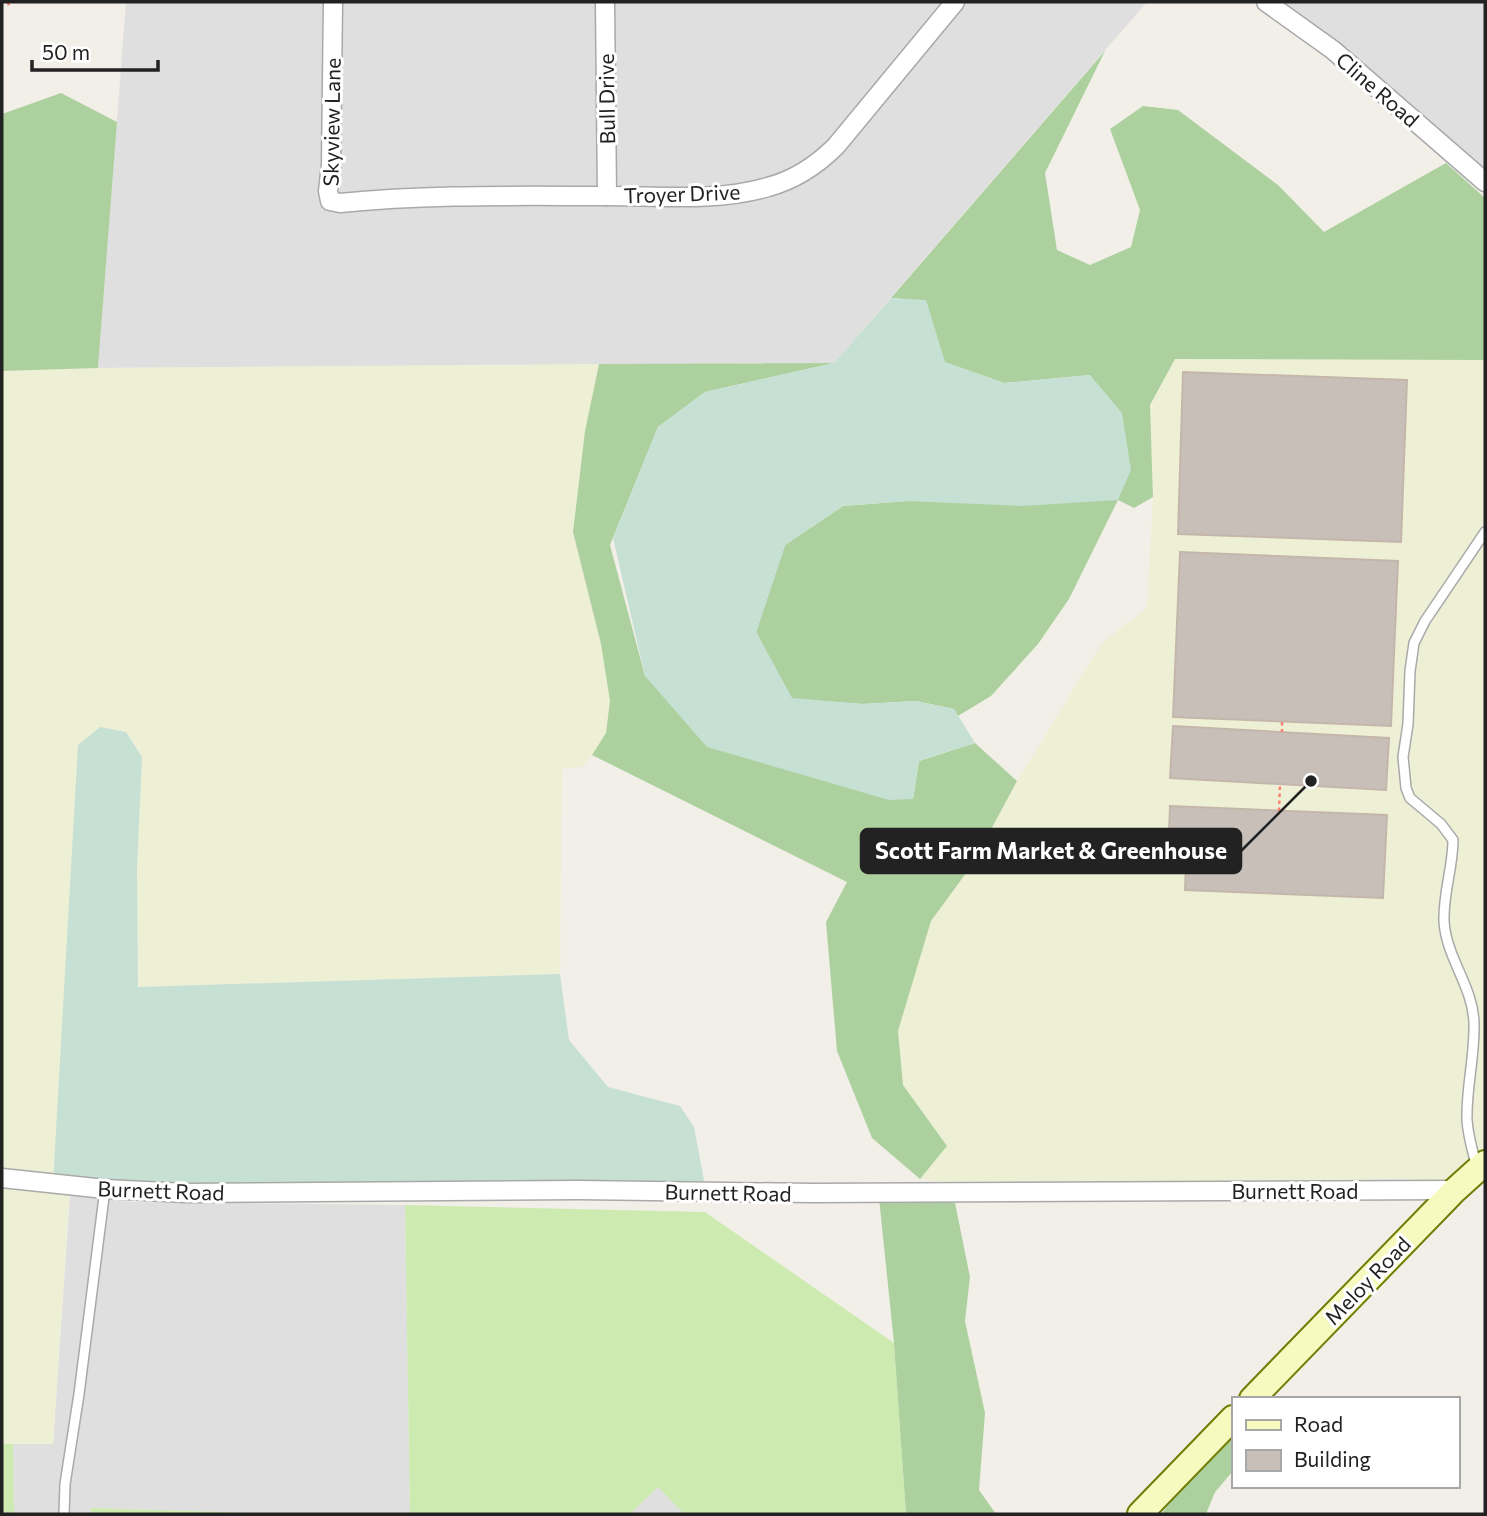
<svg xmlns="http://www.w3.org/2000/svg" width="1487" height="1516" font-family="Commissioner,sans-serif">
	<style>
		.residential { fill: #e0dfdf }
		.farmland { fill: #eef0d5 }
		.grass { fill: #cdebb0 }
		.forest { fill: #add19e }
		.wetland { fill: #c6e0d4 }
		.building { fill: #c7bfb8; stroke: #c4b6ab; stroke-width: 2 }
		.lines { fill: none; stroke-linecap: round; stroke-linejoin: round }
		.lane-casing { stroke: #a9a9a9; stroke-width: 12 }
		.street-casing { stroke: #a9a9a9; stroke-width: 21 }
		.secondary-casing { stroke: #707d05; stroke-width: 28 }
		.path { stroke: #fa8072; stroke-width: 2.5; stroke-dasharray: 3.5 3.5; stroke-linecap: butt }
		.lane { stroke: #fff; stroke-width: 9 }
		.street { stroke: #fff; stroke-width: 18 }
		.secondary { stroke: #f7fabf; stroke-width: 24 }
		.labels { text-anchor: middle; dominant-baseline: central; stroke-width: 6; stroke-linejoin: round; paint-order: stroke }
		.street-label { font-size: 21px; fill: #222; stroke: #fff }
		.leader { fill: none; stroke: #222; stroke-width: 2.5 }
		.callout-dot { fill: #222; stroke: #fff; stroke-width: 2.5 }
		.callout { fill: #222; stroke: #222; stroke-width: 2.5 }
		.callout-label { font-size: 23px; text-anchor: middle; font-weight: bold; fill: #fff }
	</style>
	<rect width="100%" height="100%" fill="#f2efe9"/>
	<g class="residential">
		<polygon points="126,2 1147,2 834,363 98,368"/>
		<polygon points="1266,2 1485,2 1485,182"/>
		<polygon points="70,1196 134,1202 405,1205 410,1514 287,1514 91,1508 91,1514 14,1514 13,1444 53,1444"/>
		<polygon points="658,1487 684,1514 630,1514"/>
	</g>
	<g class="farmland">
		<polygon points="1175,359 1485,360 1485,1163 1455,1190 1411,1190 1411,1179 957,1184 920,1179 947,1146 903,1085 898,1031 931,921 972,865 1017,781 1102,643 1147,608 1153,497 1150,405"/>
		<polygon points="599,364 585,431 573,532 601,644 610,701 606,733 592,755 583,767 562,768 560,974 138,987 137,869 142,757 126,732 100,727 53,1444 2,1444 2,371 98,368"/>
	</g>
	<g class="grass">
		<polygon points="405,1205 705,1212 894,1343 906,1514 684,1514 658,1487 630,1514 410,1514"/>
		<polygon points="2,1444 13,1444 14,1514 2,1514"/>
		<polygon points="91,1508 287,1514 91,1514"/>
	</g>
	<g class="forest">
		<polygon points="1105,51 1045,173 1057,250 1090,265 1131,247 1140,210 1110,129 1143,106 1178,110 1278,185 1324,232 1446,163 1485,198 1485,360 1175,359 1150,405 1153,497 1134,508 1118,500 1069,599 1038,644 991,696 958,716 954,709 916,701 863,704 792,699 756,632 785,545 843,506 907,501 1090,375 1004,383 944,362 926,301 891,298"/>
		<polygon points="61,93 117,122 98,368 2,371 2,114"/>
		<polygon points="834,363 705,392 658,427 610,545 645,676 913,799 919,761 975,743 1017,781 972,865 931,921 898,1031 903,1085 947,1146 920,1179 872,1138 837,1051 826,922 847,882 592,755 606,733 610,701 601,644 573,532 585,431 599,364"/>
		<polygon points="879,1198 955,1203 970,1277 965,1321 985,1413 979,1490 996,1514 906,1514 894,1343"/>
		<polygon points="1233,1433 1233,1471 1215,1492 1206,1514 1161,1514 1201,1464"/>
	</g>
	<g class="wetland">
		<polygon points="891,298 926,300 945,362 1004,383 1090,375 1122,413 1131,470 1118,500 1022,506 907,501 843,506 785,545 756,632 792,698 863,704 916,701 954,709 975,743 919,761 913,799 889,800 707,747 645,676 613,538 658,427 705,392 834,363"/>
		<polygon points="100,727 126,732 142,757 137,869 138,987 560,974 569,1040 608,1087 680,1106 694,1127 704,1180 695,1192 53,1183 78,745"/>
	</g>
	<g class="building">
		<polygon points="1183,372 1407,380 1401,542 1178,534"/>
		<polygon points="1180,552 1398,561 1391,726 1173,717"/>
		<polygon points="1173,726 1389,738 1386,790 1170,778"/>
		<polygon points="1170,806 1387,815 1383,898 1185,890 1186,861 1168,860"/>
	</g>
	<g class="lines">
		<defs>
			<g id="lane">
				<path d="M1477 1168C1473 1152 1468 1137 1467 1120 1466 1088 1475 1056 1474 1023 1473 986 1446 958 1444 921 1443 894 1453 867 1453 840L1441 824 1410 798 1406 788 1403 757 1408 724 1410 671 1414 643 1425 621 1485 532"/>
				<polyline points="64,1514 65,1484 79,1394 105,1189"/>
			</g>
			<g id="street">
				<path d="M333 2 331 165 328 191 330 201 340 203C429 194 519 196 608 196 660 196 717 202 768 187 794 180 817 165 836 146L955 2"/>
				<polyline points="605,2 607,196"/>
				<polyline points="1266,2 1333,50 1485,182"/>
				<polyline points="2,1178 105,1189 186,1193 578,1190 811,1193 1455,1190"/>
			</g>
			<g id="secondary">
				<polyline points="1252,1399 1455,1190 1485,1163"/>
				<polyline points="1140,1514 1233,1418"/>
			</g>
		</defs>
		<use href="#lane" class="lane-casing"/>
		<use href="#street" class="street-casing"/>
		<use href="#secondary" class="secondary-casing"/>
		<g class="path">
			<polyline points="8,2 9,6"/>
			<polyline points="1282,722 1282,732"/>
			<polyline points="1279,811 1280,784"/>
		</g>
		<use href="#lane" class="lane"/>
		<use href="#street" class="street"/>
		<use href="#secondary" class="secondary"/>
	</g>
	<g class="labels">
		<g class="street-label">
			<text transform="translate(1378 89) rotate(41)">Cline Road</text>
			<text transform="translate(606 99) rotate(-91)">Bull Drive</text>
			<text transform="translate(331 122) rotate(-89)">Skyview Lane</text>
			<text transform="translate(682 193) rotate(-2)">Troyer Drive</text>
			<text transform="translate(161 1190) rotate(2)">Burnett Road</text>
			<text x="1295" y="1190">Burnett Road</text>
			<text transform="translate(728 1192) rotate(1)">Burnett Road</text>
			<text transform="translate(1367 1280) rotate(-46)">Meloy Road</text>
		</g>
	</g>
	<path class="leader" d="M1311 781L1241 851"/>
	<circle class="callout-dot" cx="1311" cy="781" r="7"/>
	<rect class="callout" x="861" y="829" width="380" height="44" rx="7"/>
	<g class="callout-label">
		<text x="1051" y="859">Scott Farm Market &amp; Greenhouse</text>
	</g>
	<rect width="1487" height="1516" fill="none" stroke="#222222" stroke-width="7"/>
	<rect x="1232" y="1397" width="228" height="91" fill="#ffffff" stroke="#a7a7a7" stroke-width="2"/>
	<rect x="1246" y="1420" width="35" height="10" fill="#f7fabf" stroke="#a7a7a7" stroke-width="2"/>
	<text x="1294" y="1432" font-size="21" fill="#222222">Road</text>
	<rect x="1246" y="1450" width="35" height="21" fill="#c7bfb8" stroke="#a7a7a7" stroke-width="2"/>
	<text x="1294" y="1467" font-size="21" fill="#222222">Building</text>
	<path d="M32 60v10h126v-10" fill="none" stroke="#222222" stroke-width="3.5"/>
	<text x="42" y="60" font-size="21" fill="#222222" stroke="#ffffff" stroke-width="5" paint-order="stroke">50 m</text>
</svg>
